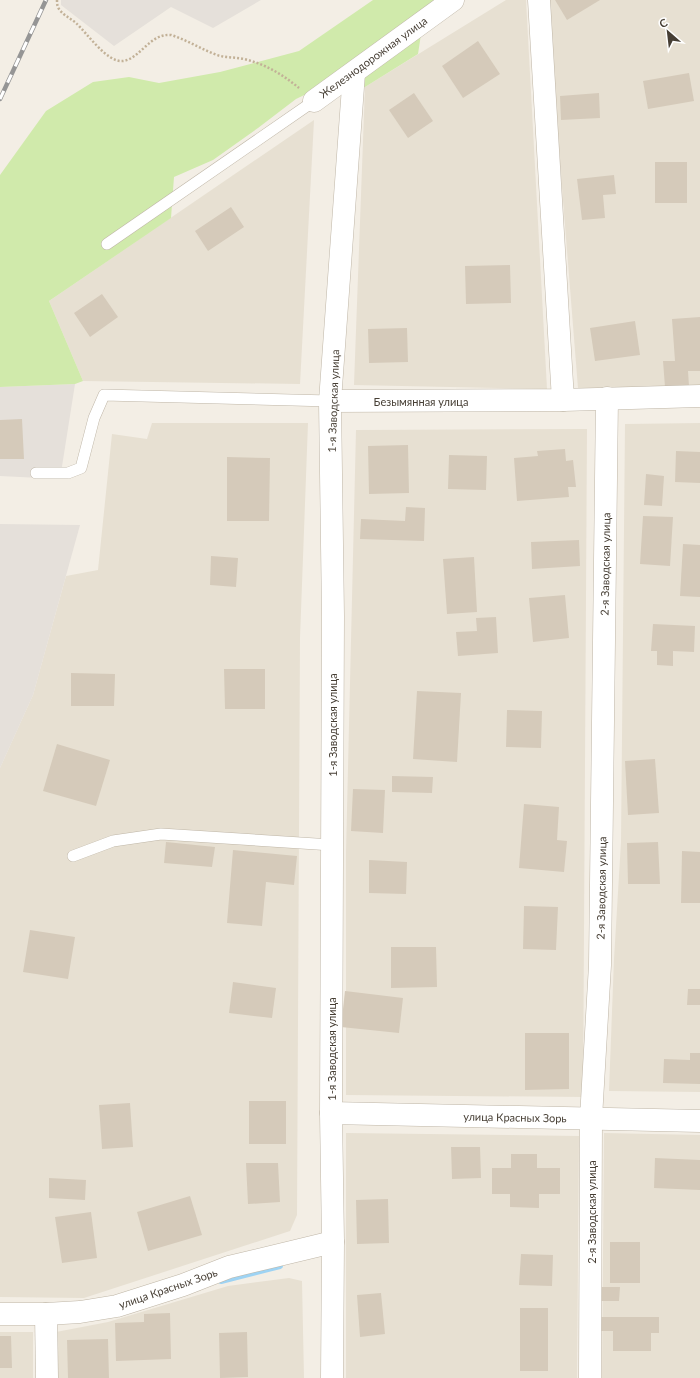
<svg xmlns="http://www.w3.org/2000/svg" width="700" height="1378" font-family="Lato,sans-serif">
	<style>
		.residential { fill: #e7e0d2 }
		.industrial { fill: #e5e0da }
		.green { fill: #d0eaab }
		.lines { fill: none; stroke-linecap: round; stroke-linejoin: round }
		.stream { stroke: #9ed3f3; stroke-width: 6 }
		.building { fill: #d5caba }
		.service-casing { stroke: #bfb6a7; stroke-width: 12 }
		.minor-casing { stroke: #bfb6a7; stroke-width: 23 }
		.path { stroke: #c2b197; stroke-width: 2.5; stroke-dasharray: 2 2; stroke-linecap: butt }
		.service { stroke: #fff; stroke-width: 11 }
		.minor { stroke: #fff; stroke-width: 22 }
		.rail-casing { stroke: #959595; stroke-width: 4.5 }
		.rail { stroke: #fff; stroke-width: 3; stroke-dasharray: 9; stroke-linecap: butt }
		.labels { text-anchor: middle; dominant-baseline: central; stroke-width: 3; stroke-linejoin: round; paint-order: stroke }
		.street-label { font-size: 11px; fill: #463e34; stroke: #fff }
	</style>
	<rect width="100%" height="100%" fill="#f3eee5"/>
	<g class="residential">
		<polygon points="506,0 526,0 547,389 354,385 365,87"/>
		<polygon points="547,0 700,0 700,385 665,387 578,388"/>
		<polygon points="314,120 300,384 83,381 49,301"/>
		<polygon points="152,423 308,423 300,638 297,1215 290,1231 84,1298 0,1297 0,768 33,695 66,576 98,570 112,434 147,439"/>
		<polygon points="700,423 700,1092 609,1091 614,959 621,842 625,424"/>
		<polygon points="587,429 583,1097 346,1095 346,853 356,430"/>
		<polygon points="346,1133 579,1136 577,1378 346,1378"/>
		<polygon points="604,1133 700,1135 700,1378 602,1378"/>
		<polygon points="289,1278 302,1281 304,1378 56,1378 56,1332 108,1322 228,1286"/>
		<rect x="0" y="1332" width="33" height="46"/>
	</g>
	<g class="industrial">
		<polygon points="61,0 261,0 213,28 171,7 114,46 61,5"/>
		<polygon points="75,384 60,479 0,476 0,387"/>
		<polygon points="0,524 80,525 33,695 0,768"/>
	</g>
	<polygon class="green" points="373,0 435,0 425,8 418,54 365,87 325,85 296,99 258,128 213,160 174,177 171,218 49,301 83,381 75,384 0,387 0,175 46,111 93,82 129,77 159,83 220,72 299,51"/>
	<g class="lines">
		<polyline class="stream" points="221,1281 280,1266"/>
	</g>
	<g class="building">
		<polygon points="555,0 600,0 567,20"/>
		<polygon points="478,41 500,74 463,98 442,66"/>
		<polygon points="689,73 694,101 648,109 643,81"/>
		<polygon points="414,93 433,121 408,138 389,110"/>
		<polygon points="599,93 600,118 561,120 560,96"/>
		<rect x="655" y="162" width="32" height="41"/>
		<polygon points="614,175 616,194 603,195 605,218 582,220 577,179"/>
		<polygon points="231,207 244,227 208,251 195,231"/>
		<polygon points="510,265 511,303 466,304 465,266"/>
		<polygon points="102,294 118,317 90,337 74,313"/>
		<polygon points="700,317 700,371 688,371 689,386 665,387 663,361 675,361 672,319"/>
		<polygon points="635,321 640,355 595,361 590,328"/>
		<polygon points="407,328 408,362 369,363 368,329"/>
		<polygon points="22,419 24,459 0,459 0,420"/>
		<polygon points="408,445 409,493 369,494 368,446"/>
		<polygon points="565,449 566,461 573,460 576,487 568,487 569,497 517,501 514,458 538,456 537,451"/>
		<polygon points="676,451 700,452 700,483 675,482"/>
		<polygon points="449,455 487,456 486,490 448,489"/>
		<polygon points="227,457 270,458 269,521 227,521"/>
		<polygon points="646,474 664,476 662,506 644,505"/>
		<polygon points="406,507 425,508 424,541 360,539 361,519 405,521"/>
		<polygon points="643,516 673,517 670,566 640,564"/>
		<polygon points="579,540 580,566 532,569 531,542"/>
		<polygon points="683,544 700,545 700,597 680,596"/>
		<polygon points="211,556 238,558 236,587 210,585"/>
		<polygon points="474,557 477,612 447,614 443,559"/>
		<polygon points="565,595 569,638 533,642 529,598"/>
		<polygon points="496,617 498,653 458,656 456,632 477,631 476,618"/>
		<polygon points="653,624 695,626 694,652 673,651 673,666 657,665 657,651 651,651"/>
		<polygon points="224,669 265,669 265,709 225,709"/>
		<polygon points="71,673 115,674 114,706 71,706"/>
		<polygon points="417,691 461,693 457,762 413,759"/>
		<polygon points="507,710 542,711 541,748 506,747"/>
		<polygon points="57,744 110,760 96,806 43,791"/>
		<polygon points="655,759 659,813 628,815 625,761"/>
		<polygon points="392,776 433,777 432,793 392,792"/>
		<polygon points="353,789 385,790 383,833 351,831"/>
		<polygon points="524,804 559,807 557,840 567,841 564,872 519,868"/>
		<polygon points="166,842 215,847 212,867 164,863"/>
		<polygon points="658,842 660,884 628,884 627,843"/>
		<polygon points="233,850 297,856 294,885 266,882 262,926 227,923"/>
		<polygon points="682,851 700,852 700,903 681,903"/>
		<polygon points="369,860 407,862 406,894 369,893"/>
		<polygon points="524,906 558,907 556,950 523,949"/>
		<polygon points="30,930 75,937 68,979 23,972"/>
		<polygon points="391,947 436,947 437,987 391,988"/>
		<polygon points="233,982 276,988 272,1018 229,1013"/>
		<polygon points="688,989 700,989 700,1005 687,1005"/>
		<polygon points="345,991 403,998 399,1033 341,1027"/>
		<polygon points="525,1033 569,1033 569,1089 525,1090"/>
		<polygon points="690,1053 700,1053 700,1084 663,1083 664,1059 690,1060"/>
		<rect x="249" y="1101" width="37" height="43"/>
		<polygon points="130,1103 133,1147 102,1149 99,1105"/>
		<polygon points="451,1147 480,1147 481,1178 452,1179"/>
		<polygon points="511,1154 537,1154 537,1168 560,1168 560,1194 539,1194 539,1208 510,1207 510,1194 492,1194 492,1168 511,1168"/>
		<polygon points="655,1158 700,1160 700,1190 654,1188"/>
		<polygon points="246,1163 278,1163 280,1202 248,1204"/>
		<polygon points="49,1178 86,1180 85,1200 49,1198"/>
		<polygon points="190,1196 202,1235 148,1251 137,1212"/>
		<polygon points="388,1199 389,1243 357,1244 356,1200"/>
		<polygon points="91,1212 97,1258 62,1263 55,1217"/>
		<rect x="610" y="1242" width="30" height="41"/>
		<polygon points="521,1254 553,1255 552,1286 519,1285"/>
		<polygon points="600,1287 620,1287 619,1301 599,1301"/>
		<polygon points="381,1293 385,1334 360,1337 357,1295"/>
		<rect x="520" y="1308" width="28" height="63"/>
		<polygon points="170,1313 171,1359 116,1361 115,1323 144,1322 144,1314"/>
		<polygon points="600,1317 659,1317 659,1333 651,1333 651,1351 613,1351 613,1331 600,1331"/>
		<polygon points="247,1332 248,1377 220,1378 219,1333"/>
		<polygon points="0,1336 11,1336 12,1368 0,1368"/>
		<polygon points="108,1339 109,1378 68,1378 67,1340"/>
	</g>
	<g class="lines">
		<defs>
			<g id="service">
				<polyline points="107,244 314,101"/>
				<polyline points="36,473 68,473 81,468 94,418 104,395 330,401"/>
				<polyline points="73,856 113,841 161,834 332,845"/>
			</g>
			<g id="minor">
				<polyline points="539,0 563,400"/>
				<polyline points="314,101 453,0"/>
				<polyline points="330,401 563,400 700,396"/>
				<polyline points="331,1113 700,1121"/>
				<polyline points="0,1314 46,1314 80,1312 117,1306 183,1285 229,1267 333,1242"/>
				<polyline points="46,1314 47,1378"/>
				<polyline points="332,1378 333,1242 331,1113 333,616 330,401 354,73"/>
				<polyline points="590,1378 591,1118 600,965 607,398"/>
			</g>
		</defs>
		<use href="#service" class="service-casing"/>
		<use href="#minor" class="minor-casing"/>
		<path class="path" d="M57 0C57 3 57 6 59 9 63 15 70 18 76 23 87 33 107 63 123 61 140 59 150 33 171 35 187 40 201 49 217 55 226 58 235 57 244 59 265 64 282 74 299 88"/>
		<use href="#service" class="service"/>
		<use href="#minor" class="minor"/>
		<defs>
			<polyline id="rail" points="0,99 46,0"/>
		</defs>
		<use href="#rail" class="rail-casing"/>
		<use href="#rail" class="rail"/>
	</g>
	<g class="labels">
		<g class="street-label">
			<text transform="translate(373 57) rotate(-36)">Железнодорожная улица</text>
			<text transform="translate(333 401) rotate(-88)">1-я Заводская улица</text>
			<text x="421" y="401">Безымянная улица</text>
			<text transform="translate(605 564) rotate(-89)">2-я Заводская улица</text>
			<text transform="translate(332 725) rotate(-90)">1-я Заводская улица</text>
			<text transform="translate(601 888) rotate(-89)">2-я Заводская улица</text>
			<text transform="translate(331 1049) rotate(-90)">1-я Заводская улица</text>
			<text transform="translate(515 1117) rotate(1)">улица Красных Зорь</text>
			<text transform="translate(591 1212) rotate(-90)">2-я Заводская улица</text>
			<text transform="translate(168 1288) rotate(-19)">улица Красных Зорь</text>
		</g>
	</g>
	<g transform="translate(668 32) rotate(332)" stroke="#ffffff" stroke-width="3" paint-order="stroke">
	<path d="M0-3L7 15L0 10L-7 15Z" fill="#463e34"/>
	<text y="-6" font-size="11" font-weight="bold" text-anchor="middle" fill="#463e34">С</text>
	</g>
</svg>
